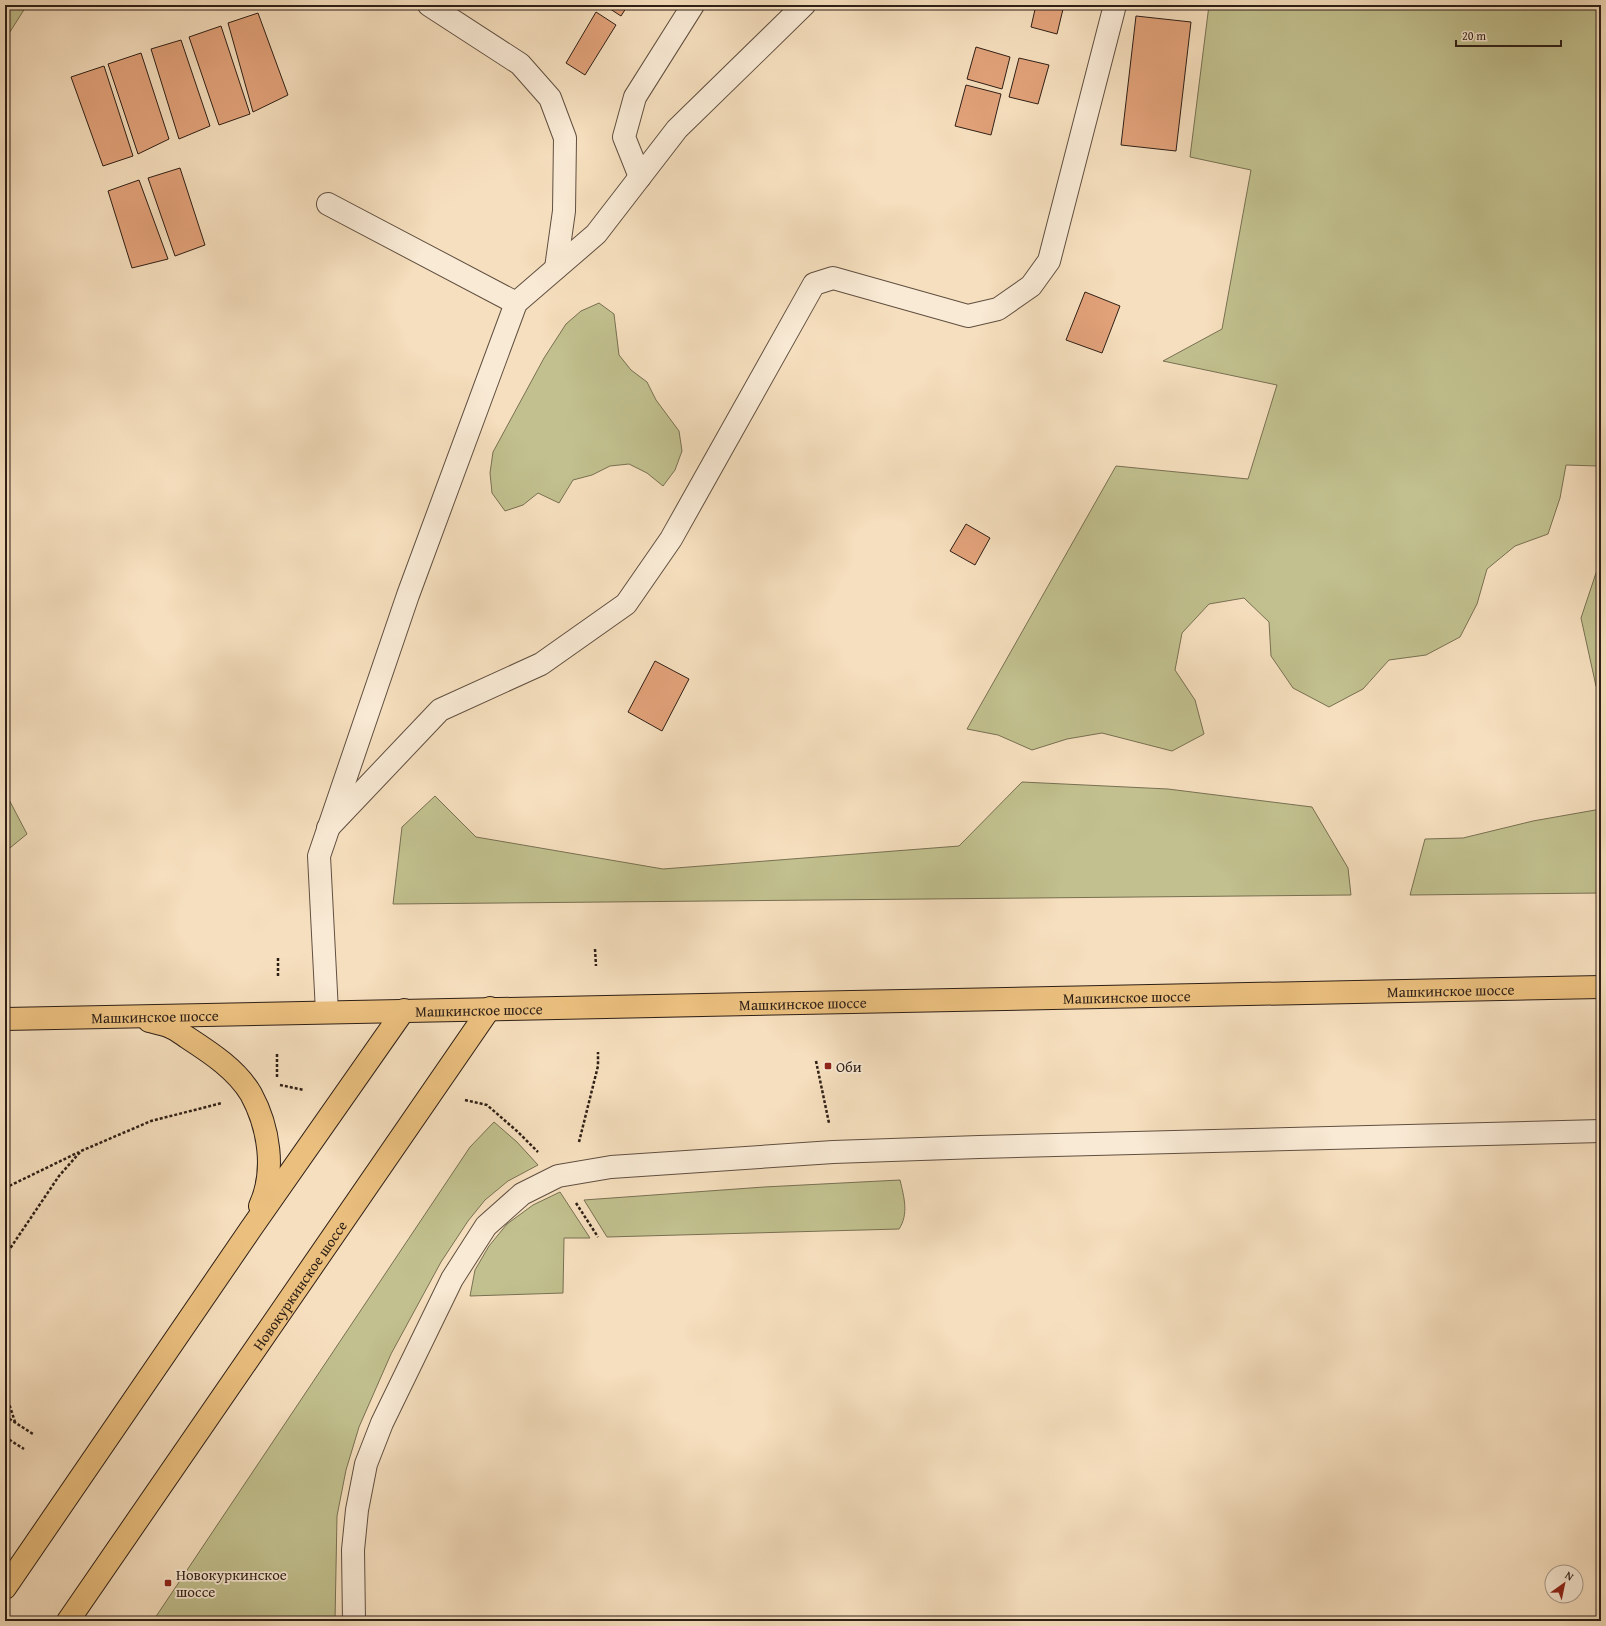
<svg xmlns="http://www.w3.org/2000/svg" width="1606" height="1626" font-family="'Gentium Book Plus',serif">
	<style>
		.green { fill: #c1c08e; stroke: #787052 }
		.building { fill: #e2a27a; stroke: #2e1f16 }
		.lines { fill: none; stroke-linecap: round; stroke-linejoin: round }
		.minor-casing { stroke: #604f40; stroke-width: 24 }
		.major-casing { stroke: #2e1f16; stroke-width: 24 }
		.path { stroke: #2e1f16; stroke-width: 2.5; stroke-dasharray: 3 2; stroke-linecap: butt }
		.minor { stroke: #f9ead5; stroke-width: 22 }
		.major { stroke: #ebc07f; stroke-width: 22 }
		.poi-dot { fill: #8f2418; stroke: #f9ead5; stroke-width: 1.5 }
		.labels { text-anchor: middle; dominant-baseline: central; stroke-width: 3.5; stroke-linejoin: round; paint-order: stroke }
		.street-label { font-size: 15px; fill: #2e1f16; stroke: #f9ead5 }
		.poi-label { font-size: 15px; fill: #2e1f16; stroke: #f9ead5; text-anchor: start }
	</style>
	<rect width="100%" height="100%" fill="#f6dfbe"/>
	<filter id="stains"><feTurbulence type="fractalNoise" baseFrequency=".005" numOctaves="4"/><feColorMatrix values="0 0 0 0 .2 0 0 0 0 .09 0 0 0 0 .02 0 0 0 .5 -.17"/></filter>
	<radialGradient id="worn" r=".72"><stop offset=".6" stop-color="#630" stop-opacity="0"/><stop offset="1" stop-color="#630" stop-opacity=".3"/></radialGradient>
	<g class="green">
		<polygon points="5,5 27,5 8,35 5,37"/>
		<polygon points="1209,5 1601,5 1601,468 1598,466 1566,465 1560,498 1548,534 1515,546 1487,569 1477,604 1460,637 1426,655 1389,660 1363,689 1329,707 1293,688 1271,656 1269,622 1244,598 1209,604 1182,633 1175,670 1195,700 1204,734 1172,751 1102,733 1067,739 1032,750 998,735 967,729 1116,466 1248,479 1277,385 1163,361 1222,329 1251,170 1190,157"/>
		<polygon points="599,303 614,314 619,355 631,370 647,382 656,400 679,431 682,451 675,470 663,486 647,473 629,464 610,466 592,475 573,480 559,503 538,493 523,505 505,511 492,493 490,473 493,452 544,358 566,324 581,311"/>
		<polygon points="1601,558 1601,693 1596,686 1581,618"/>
		<polygon points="1022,782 1168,789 1312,807 1348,868 1351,895 393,904 402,827 435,796 476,837 663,869 959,846"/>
		<polygon points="5,792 27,834 5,852"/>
		<polygon points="1601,809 1601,893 1410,895 1425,839 1463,838 1533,821"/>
		<polygon points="494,1122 517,1142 538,1165 508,1181 485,1200 468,1221 441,1262 391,1354 359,1427 346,1470 337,1516 335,1621 153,1621 470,1147"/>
		<path d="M900 1180C904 1197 909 1214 899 1229L607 1237 584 1200 764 1187Z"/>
		<polygon points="560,1192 590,1238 564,1238 563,1293 470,1296 475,1270 489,1246 507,1224 533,1205"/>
	</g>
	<g class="building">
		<polygon points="604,5 628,5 621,16"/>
		<polygon points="1036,5 1064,5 1057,34 1031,27"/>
		<polygon points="596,12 616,25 585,75 566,63"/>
		<polygon points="258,13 288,95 253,112 228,23"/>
		<polygon points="1136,16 1191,22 1176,151 1121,145"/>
		<polygon points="221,26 250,114 219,125 189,37"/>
		<polygon points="181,40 210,126 179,139 151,49"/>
		<polygon points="976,47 1010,57 1002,89 967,79"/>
		<polygon points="141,53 169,139 138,154 108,64"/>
		<polygon points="1019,58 1049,65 1038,104 1009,97"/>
		<polygon points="104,66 133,156 103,166 71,77"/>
		<polygon points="966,85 1001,94 991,135 955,126"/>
		<polygon points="180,168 205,245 175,256 148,178"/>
		<polygon points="139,180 168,259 132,268 108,191"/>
		<polygon points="1085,292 1120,306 1102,353 1066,340"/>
		<polygon points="966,524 990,538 975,565 950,551"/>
		<polygon points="655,661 689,679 662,731 628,712"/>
	</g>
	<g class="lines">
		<defs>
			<g id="minor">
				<polyline points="429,5 520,64 550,98 565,138 564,211 556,268"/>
				<polyline points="640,177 624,137 635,97 693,5"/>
				<polyline points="516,303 596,234 677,129 804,5"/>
				<polyline points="328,828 440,710 541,664 626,604 671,539 814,284 833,278 968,316 998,309 1031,286 1049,261 1115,5"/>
				<polyline points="327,1012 319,856 408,595 516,303 328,204"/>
				<polyline points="354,1621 353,1550 357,1510 366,1464 382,1423 452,1279 486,1226 522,1194 558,1176 611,1167 833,1152 979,1147 1601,1131"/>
			</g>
			<g id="major">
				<path id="s1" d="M5 1019 1601 987"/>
				<path d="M149 1021C156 1023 164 1024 170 1027 176 1029 182 1034 188 1038 211 1053 237 1070 251 1094 269 1127 276 1171 260 1206"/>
				<polyline points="5,1588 250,1230 404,1010"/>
				<path id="s2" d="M68 1621 490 1008"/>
			</g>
		</defs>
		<use href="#minor" class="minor-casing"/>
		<use href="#major" class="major-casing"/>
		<g class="path">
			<polyline points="595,949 596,966"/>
			<polyline points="278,976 278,956"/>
			<polyline points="816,1061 829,1123"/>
			<polyline points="277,1077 277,1054"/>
			<polyline points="280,1085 304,1090"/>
			<polyline points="465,1100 487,1105 518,1132 538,1152"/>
			<polyline points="579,1142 598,1066 598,1052"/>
			<polyline points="5,1188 79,1152"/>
			<polyline points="576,1203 598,1237"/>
			<polyline points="5,1256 59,1176 81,1151 151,1121 222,1103"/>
			<polyline points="5,1391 15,1422"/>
			<polyline points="5,1416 33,1434"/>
			<polyline points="5,1437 24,1449"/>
		</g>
		<use href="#minor" class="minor"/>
		<use href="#major" class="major"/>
	</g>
	<g class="poi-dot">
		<rect x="824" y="1062" width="8" height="8" rx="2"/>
		<rect x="164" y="1579" width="8" height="8" rx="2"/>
	</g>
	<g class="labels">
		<g class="street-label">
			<text stroke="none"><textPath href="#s1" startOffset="1446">Машкинское шоссе</textPath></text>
			<text stroke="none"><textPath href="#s1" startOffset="1122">Машкинское шоссе</textPath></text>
			<text stroke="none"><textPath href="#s1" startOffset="798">Машкинское шоссе</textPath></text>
			<text stroke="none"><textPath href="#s1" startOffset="474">Машкинское шоссе</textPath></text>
			<text stroke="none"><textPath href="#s1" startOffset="150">Машкинское шоссе</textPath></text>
			<text stroke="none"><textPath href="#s2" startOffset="408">Новокуркинское шоссе</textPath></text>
		</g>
		<g class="poi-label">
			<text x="836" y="1066">Оби</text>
			<text x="176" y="1574">Новокуркинское<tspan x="176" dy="17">шоссе</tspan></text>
		</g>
	</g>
	<rect width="1606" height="1626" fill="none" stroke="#f6dfbe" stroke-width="20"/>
	<rect x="6" y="6" width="1594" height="1614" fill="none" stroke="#2e1f16" stroke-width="2"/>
	<rect x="10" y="10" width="1586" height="1606" fill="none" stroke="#2e1f16"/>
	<g transform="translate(1564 1584) rotate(33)"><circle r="19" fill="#f9ead5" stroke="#a89989"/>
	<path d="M0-3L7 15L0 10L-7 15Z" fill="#8f2418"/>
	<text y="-6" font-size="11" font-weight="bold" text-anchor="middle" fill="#2e1f16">N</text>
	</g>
	<path d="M1456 40v6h105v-6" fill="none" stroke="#2e1f16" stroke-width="2"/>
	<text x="1462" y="40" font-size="12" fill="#2e1f16" stroke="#f9ead5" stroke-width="3" paint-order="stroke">20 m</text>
	<rect width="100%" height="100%" filter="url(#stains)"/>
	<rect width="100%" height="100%" fill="url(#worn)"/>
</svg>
